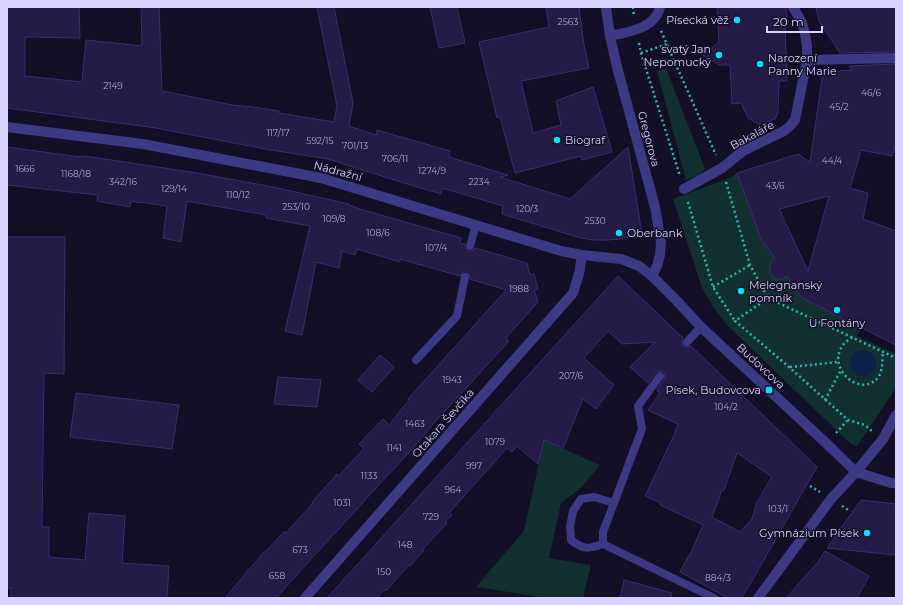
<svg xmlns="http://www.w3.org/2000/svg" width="903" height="605" font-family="Montserrat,sans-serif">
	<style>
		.green { fill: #12302f }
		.water { fill: #0c2248 }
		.building { fill: #241b47; stroke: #3b2d73; fill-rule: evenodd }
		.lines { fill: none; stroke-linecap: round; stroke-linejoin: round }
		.path { stroke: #2fb8b0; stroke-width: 2.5; stroke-dasharray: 2 3; stroke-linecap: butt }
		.service { stroke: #3d3a85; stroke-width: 8 }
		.pedestrian { stroke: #3d3a85; stroke-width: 10 }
		.minor { stroke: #3d3a85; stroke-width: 10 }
		.tertiary { stroke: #3d3a85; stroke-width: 10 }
		.poi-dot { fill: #00e5ff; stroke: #130f26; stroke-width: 1.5 }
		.labels { text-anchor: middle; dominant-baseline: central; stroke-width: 3; stroke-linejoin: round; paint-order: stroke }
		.number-label { font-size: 9px; fill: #aca6d1 }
		.poi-label { font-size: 11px; fill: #d9d4ff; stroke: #130f26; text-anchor: end }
		.street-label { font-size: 11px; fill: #d9d4ff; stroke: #130f26 }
	</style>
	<rect width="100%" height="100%" fill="#130f26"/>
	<g class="green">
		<polygon points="666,68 705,169 700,175 686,180 657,71"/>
		<path d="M737 173 761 239 775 258 770 264V273C776 281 778 280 787 276L802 298 861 328 857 336 896 354V388L857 446 851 444 729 327 713 307 702 288 673 199 732 177Z"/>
		<polygon points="544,440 600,465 581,488 561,503 549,558 591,565 583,598 546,598 476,587 524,531"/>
	</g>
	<circle class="water" cx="863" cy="363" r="13"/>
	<g class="building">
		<polygon points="7,7 79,7 80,38 25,37 25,76 82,82 86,40 142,46 141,7 159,7 162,91 232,105 253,107 279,111 279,113 334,122 337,106 317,7 334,7 353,103 349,126 376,135 377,130 450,151 449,157 508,175 500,177 570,199 628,147 641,228 635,236 620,239 607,240 594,240 581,238 502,214 503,206 442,188 441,194 404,183 328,159 265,149 156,128 7,108"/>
		<polygon points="430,7 457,7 465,43 439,48"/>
		<polygon points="546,7 579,7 584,45 589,68 521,81 533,133 561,125 556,101 593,87 612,152 582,160 581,156 515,173 500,117 497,118 479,42 549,27"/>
		<polygon points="717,7 786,7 787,26 785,26 787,81 779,81 778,112 775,119 760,125 748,118 741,103 732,104 730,65 719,65 703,55 719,42"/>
		<polygon points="816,7 896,7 896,52 840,53 819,21"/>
		<path d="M896 64V144L892 156 861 150 850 188 868 193 863 219 896 231V345L802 298 787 276 780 280 774 278 770 273V264L775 258 761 239 737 173 798 154 810 162 823 72 852 70 849 66ZM829 196 808 271 779 209Z"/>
		<polygon points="7,147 80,157 80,156 92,157 197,173 273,187 349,204 349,205 360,209 461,238 460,243 465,244 465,248 468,251 472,251 475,248 527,263 530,275 534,274 538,289 534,290 538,302 506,338 509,341 434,423 414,447 365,500 340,528 321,548 276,598 225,598 263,553 264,553 284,532 286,533 313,503 312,502 337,474 339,476 364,448 359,444 383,419 389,425 409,400 408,399 506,290 470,279 470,275 466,272 463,272 460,276 400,259 400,262 357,249 355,255 342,251 339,268 316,262 302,335 285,331 310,226 266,218 266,215 187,201 181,242 163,238 167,206 140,202 140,203 131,201 130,207 97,201 98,195 7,185"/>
		<polygon points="7,237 65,237 64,374 44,373 42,527 49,527 49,557 85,560 89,513 125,516 122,563 169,566 167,598 11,598 11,588 7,588"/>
		<path d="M618 276 656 312 683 338 682 341 683 346 686 347 691 346 817 467 749 586 741 598H728L680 572 689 555H690L703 525 660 505 661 503 645 496 676 431H675L678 424 648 410 660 393 657 390 664 379 665 374 663 371H657L648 383 630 367 655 342 622 344 608 331 584 358 614 385 596 409 583 399 563 448 544 440 538 464 517 446 512 452 507 448 449 513 452 515 445 522 447 523 423 549 424 550 410 566 409 565 386 591 384 590 377 598H327ZM737 453 772 477 757 502 752 519 740 532 712 517 722 490H724Z"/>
		<polygon points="380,355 394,367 372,392 358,380"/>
		<polygon points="278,377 321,380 317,407 274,404"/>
		<polygon points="76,393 179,405 172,449 70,437"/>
		<polygon points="861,500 896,504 896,555 827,548"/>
		<polygon points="825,551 869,576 857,598 786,598 818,562"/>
		<polygon points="624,580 672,593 671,598 620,598"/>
	</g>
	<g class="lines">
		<g class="path">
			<polyline points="633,7 634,16"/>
			<polyline points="661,31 716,155"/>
			<polyline points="639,43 641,53 680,176"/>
			<polyline points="641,53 667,44"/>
			<polyline points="726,182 750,265 768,298 896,358"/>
			<polyline points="688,202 713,287 735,321"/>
			<polyline points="713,287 750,265"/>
			<polyline points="768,298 735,321 789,367 848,420 865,425 872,431"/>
			<path d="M852 337C849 340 845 342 843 345 825 369 863 400 879 376 883 370 882 359 883 352"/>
			<polyline points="790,367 838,362"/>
			<polyline points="825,400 841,370"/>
			<polyline points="836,433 847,421"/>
			<polyline points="810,486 820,492"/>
			<polyline points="842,506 850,511"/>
		</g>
		<g class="service">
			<polyline points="470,246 476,225"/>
			<polyline points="687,342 701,327"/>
			<polyline points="416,360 457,316 465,277"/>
			<polyline points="660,376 638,406 642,429 603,532 603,544 714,598"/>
			<path d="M603 544C588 549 584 550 571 540L570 527 573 511 581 499 594 497 614 503"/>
		</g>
		<g class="pedestrian">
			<polyline points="807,60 896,58"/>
			<polyline points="684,189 722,168 743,151 784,131 790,126 795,120 807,60 807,45 804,30 802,23 793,7"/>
		</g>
		<g class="minor">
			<polyline points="606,7 610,36 617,67 655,207 661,242 660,255 657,266 652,276"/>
			<path d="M610 36C628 32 655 29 660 7"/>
			<polyline points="7,127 143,144 321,178 561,251 582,255 621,259 639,266 652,276 677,301 701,327 826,443 856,472 891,483 896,483"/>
			<polyline points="856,472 883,439 896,415"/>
			<polyline points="305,598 573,293 579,274 582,255"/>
		</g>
		<polyline class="tertiary" points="758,598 831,499 856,472"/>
	</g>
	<g class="poi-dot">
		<circle cx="737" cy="20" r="4"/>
		<circle cx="719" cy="55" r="4"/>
		<circle cx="760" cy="64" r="4"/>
		<circle cx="557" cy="140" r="4"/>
		<circle cx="619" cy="233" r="4"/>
		<circle cx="741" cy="291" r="4"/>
		<circle cx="837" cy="310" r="4"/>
		<rect x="765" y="386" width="8" height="8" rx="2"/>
		<circle cx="867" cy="533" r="4"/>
	</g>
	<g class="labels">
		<g class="number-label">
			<text x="568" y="21">2563</text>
			<text x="113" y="85">2149</text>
			<text x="871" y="92">46/6</text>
			<text x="839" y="106">45/2</text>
			<text x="278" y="132">117/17</text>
			<text x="320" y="140">592/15</text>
			<text x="355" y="145">701/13</text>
			<text x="395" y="158">706/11</text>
			<text x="832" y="160">44/4</text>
			<text x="25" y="168">1666</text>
			<text x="432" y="170">1274/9</text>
			<text x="76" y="173">1168/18</text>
			<text x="123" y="181">342/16</text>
			<text x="479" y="181">2234</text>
			<text x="775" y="185">43/6</text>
			<text x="174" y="188">129/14</text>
			<text x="238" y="194">110/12</text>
			<text x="296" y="206">253/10</text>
			<text x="527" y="208">120/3</text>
			<text x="334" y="218">109/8</text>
			<text x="595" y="220">2530</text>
			<text x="378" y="232">108/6</text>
			<text x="436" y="247">107/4</text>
			<text x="519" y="288">1988</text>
			<text x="571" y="375">207/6</text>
			<text x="452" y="379">1943</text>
			<text x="726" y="406">104/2</text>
			<text x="415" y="423">1463</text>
			<text x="495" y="441">1079</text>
			<text x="394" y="447">1141</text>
			<text x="474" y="465">997</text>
			<text x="369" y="475">1133</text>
			<text x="453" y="489">964</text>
			<text x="342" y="502">1031</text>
			<text x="778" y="508">103/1</text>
			<text x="431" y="516">729</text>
			<text x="405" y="544">148</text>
			<text x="300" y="549">673</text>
			<text x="384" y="571">150</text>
			<text x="277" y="575">658</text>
			<text x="718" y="577">884/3</text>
		</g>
		<g class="poi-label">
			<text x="729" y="20">Písecká věž</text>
			<text x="711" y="49">svatý Jan<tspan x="711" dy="13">Nepomucký</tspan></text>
			<text x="768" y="58" text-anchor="start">Narození<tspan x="768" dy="13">Panny Marie</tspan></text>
			<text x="565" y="140" text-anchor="start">Biograf</text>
			<text x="627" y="233" text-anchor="start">Oberbank</text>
			<text x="749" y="285" text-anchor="start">Melegnanský<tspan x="749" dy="13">pomník</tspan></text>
			<text x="837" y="323" text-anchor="middle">U Fontány</text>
			<text x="761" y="390">Písek, Budovcova</text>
			<text x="859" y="533">Gymnázium Písek</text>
		</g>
		<g class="street-label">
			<text transform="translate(752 135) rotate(-28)">Bakaláře</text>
			<text transform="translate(649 139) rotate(75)">Gregorova</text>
			<text transform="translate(338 171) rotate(15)">Nádražní</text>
			<text transform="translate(761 366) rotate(43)">Budovcova</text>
			<text transform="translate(443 423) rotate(-49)">Otakara Ševčíka</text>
		</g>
	</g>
	<rect width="903" height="605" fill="none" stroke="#d9d4ff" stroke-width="16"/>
	<path d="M767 26v6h55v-6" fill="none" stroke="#d9d4ff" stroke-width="2"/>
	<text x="773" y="26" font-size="12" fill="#d9d4ff" stroke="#130f26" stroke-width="3" paint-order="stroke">20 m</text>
</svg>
